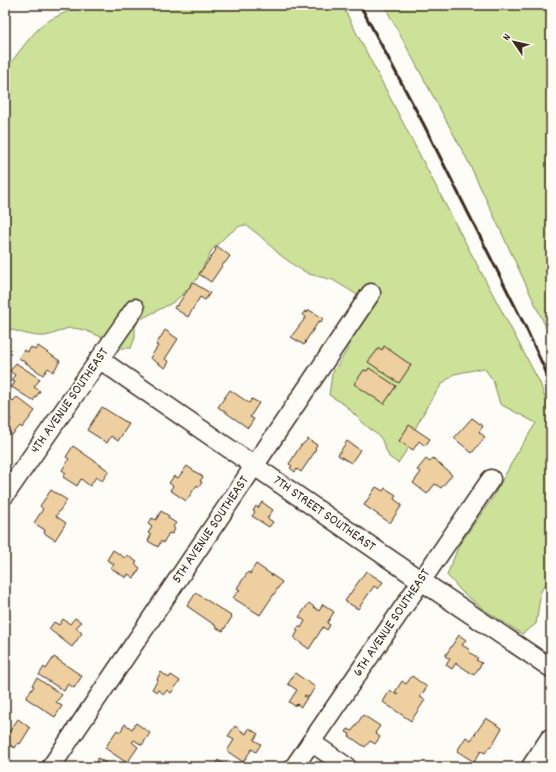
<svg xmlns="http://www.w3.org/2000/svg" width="556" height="772" font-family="Dekko,sans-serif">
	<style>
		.green { fill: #cbe298; stroke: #83865b }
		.building { fill: #eecfa0; stroke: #3b2a1e }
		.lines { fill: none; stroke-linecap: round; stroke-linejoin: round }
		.minor-casing { stroke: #3b2a1e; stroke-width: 21 }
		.major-casing { stroke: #3b2a1e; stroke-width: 25 }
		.minor { stroke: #fdfcf7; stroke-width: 18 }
		.major { stroke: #fdfcf7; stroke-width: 22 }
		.rail { stroke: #3b2a1e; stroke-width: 3 }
		.labels { text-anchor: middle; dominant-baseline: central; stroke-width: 4; stroke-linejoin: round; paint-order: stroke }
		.street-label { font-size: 14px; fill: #3b2a1e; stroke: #fdfcf7 }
	</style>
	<rect width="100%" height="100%" fill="#fdfcf7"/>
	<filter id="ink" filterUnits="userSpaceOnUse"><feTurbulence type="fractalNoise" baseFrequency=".025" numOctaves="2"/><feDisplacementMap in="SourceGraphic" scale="8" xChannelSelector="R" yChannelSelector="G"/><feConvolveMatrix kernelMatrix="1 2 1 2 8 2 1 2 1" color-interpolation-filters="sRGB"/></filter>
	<g filter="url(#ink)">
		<g class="green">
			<path d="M85 5H342L455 223 540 383 551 416V576L541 591 536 624 522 634 483 609 462 592 447 575 459 545 493 497 517 453 536 423 500 404 493 380 484 368 454 374 442 384 429 403 415 429 409 447 398 463 389 457 381 438 361 421 345 405 329 395 332 374 347 350 359 323 381 291 368 283 359 296 333 280 309 274 295 266 279 254 259 235 246 225 240 226 227 235 212 250 197 279 182 295 172 303 139 320 135 327V338L131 348H121L117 346 145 307 133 298 104 338C93 334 77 325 65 329 58 332 52 335 45 336 31 337 18 331 5 328V71C16 56 31 34 45 23 57 15 72 10 85 5Z"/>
			<polygon points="384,5 551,5 551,338 469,163"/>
		</g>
		<g class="building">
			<polygon points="5,5 12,5 5,17"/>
			<polygon points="217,246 230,256 225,263 224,263 211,282 199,274 216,250 215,249"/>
			<polygon points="192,282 210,293 205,300 200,297 188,317 174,308 176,305 177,306 191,285 190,285"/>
			<polygon points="309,310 323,318 321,322 319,321 305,342 306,343 304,345 291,337 306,317 302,315 305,311 307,313"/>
			<polygon points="165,330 178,339 165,359 169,362 165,368 150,358 158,346 156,345"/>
			<polygon points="38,346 60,361 53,372 48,368 43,375 19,358 24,350 28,352 31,347 35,350"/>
			<polygon points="384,346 411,365 399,383 368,362 379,348 382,350"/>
			<polygon points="16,363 40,379 34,387 40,391 33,401 12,387 15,382 11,380 15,375 10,371"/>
			<polygon points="369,368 396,386 384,404 354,384 364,370 367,371"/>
			<polygon points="230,390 249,403 252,399 259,403 250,417 254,419 248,428 218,407"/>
			<polygon points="17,397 35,411 22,428 20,426 12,435 5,430 5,427 11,419 5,414 5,412 7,409 5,407 11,399 13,401"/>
			<polygon points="102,407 129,424 118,441 111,436 107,443 87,430"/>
			<polygon points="472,418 483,426 479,432 485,437 472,453 454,438"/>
			<polygon points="409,425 430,439 425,446 419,441 413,450 399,441"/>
			<polygon points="308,439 317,445 315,448 316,449 313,453 314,453 301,472 297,469 295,472 290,468 292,466 289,464 301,445 302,445"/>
			<polygon points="347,441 360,450 351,463 338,455"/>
			<polygon points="73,446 109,471 102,481 96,477 90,486 81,479 77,486 63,477 66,473 62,470 69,459 66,457"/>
			<polygon points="433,458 452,475 441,488 435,484 427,494 413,483 421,472 417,470 426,459 430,462"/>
			<polygon points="187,466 203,477 200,481 202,482 199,487 197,485 186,501 170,490 173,486 169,483 174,476 178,478"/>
			<polygon points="376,487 383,491 385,488 396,495 394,499 402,505 390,523 364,505"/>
			<polygon points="51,490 67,500 56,516 66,523 55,540 44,533 45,530 34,523 43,509 40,506"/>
			<polygon points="262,502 273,510 267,518 273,522 269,527 252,516 255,512 253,511 256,506 258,508"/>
			<polygon points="161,511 169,516 168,518 176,523 173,527 175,529 172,534 169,533 163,543 161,541 158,547 148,541 151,535 148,533 152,527 148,524 152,518 156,520"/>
			<polygon points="113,550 125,558 127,555 137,562 135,564 140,568 134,578 128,574 126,578 111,568 114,564 107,560"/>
			<polygon points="256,564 282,582 260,615 233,598 239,590 240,590 237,588 248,572 251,574 250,573"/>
			<polygon points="366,571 383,582 378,589 374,586 358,609 345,601"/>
			<polygon points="196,593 231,616 232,617 223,631 215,627 216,626 187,606"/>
			<polygon points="309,603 319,611 323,604 334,612 327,623 330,625 327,630 323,627 309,649 294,638 298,631 296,630 299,626 301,628 305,621 299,617"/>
			<polygon points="75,618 81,622 76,628 82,633 72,647 49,629 54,622 59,625 63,619 70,624"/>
			<polygon points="459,635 466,640 462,645 470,650 469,652 478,658 476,660 482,663 474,675 456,663 452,669 446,665 450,659 445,656"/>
			<polygon points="54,657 82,676 74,688 68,684 64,691 39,675 44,667 46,669"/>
			<polygon points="161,672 169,678 171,675 180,681 171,693 167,690 164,694 158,690 157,692 152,689 158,680 157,679"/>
			<polygon points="295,673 315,687 309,697 305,695 304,696 307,698 301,707 297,704 295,706 289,702 297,690 288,684"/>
			<polygon points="412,676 427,687 420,697 425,700 411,721 383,702 390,690 397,695 398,694 395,692 402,681 406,684"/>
			<polygon points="37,678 62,695 56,702 62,706 55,717 26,698 34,686 32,685"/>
			<polygon points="363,715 380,726 375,733 380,737 375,744 370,741 365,747 349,736 350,734 346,732 348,729 352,731"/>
			<polygon points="486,718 502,728 491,747 490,746 485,753 481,751 474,762 457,751 466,737 471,740"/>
			<polygon points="18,719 30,728 20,744 18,743 15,748 5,742 5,738"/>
			<polygon points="136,723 150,733 142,745 134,740 132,742 138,747 127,763 105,748 117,730 120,732 125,724 132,729"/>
			<polygon points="235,726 246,734 249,728 258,734 254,740 261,744 256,752 252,749 243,762 227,751 234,740 228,736"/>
			<polygon points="98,758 112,767 94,767"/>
			<polygon points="218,760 228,767 214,767"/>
		</g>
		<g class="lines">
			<defs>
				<g id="minor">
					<polyline points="99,359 420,580 551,668"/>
					<polyline points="5,495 135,308"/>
					<polyline points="311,742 347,767"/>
					<polyline points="51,767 371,293"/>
					<polyline points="294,767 491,479"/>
				</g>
				<polyline id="major" points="533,767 551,740"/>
			</defs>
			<use href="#minor" class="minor-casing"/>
			<use href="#major" class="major-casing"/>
			<use href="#minor" class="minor"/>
			<use href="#major" class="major"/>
			<polyline class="rail" points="360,5 424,125 525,326 551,383"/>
		</g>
	</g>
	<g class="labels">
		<g class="street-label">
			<text transform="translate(70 401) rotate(-55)">4TH AVENUE SOUTHEAST</text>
			<text transform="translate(324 514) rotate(35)">7TH STREET SOUTHEAST</text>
			<text transform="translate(211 530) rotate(-56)">5TH AVENUE SOUTHEAST</text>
			<text transform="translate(392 623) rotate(-56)">6TH AVENUE SOUTHEAST</text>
		</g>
	</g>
	<rect width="556" height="772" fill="none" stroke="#fdfcf7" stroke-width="20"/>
	<rect x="10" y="10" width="536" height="752" fill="none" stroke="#3b2a1e" stroke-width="1.5" filter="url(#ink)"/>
	<g transform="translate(514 42) rotate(304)" stroke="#fdfcf7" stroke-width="3" paint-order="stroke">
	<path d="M0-3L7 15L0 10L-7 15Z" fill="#3b2a1e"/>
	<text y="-6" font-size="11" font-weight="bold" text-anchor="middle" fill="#3b2a1e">N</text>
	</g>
</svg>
